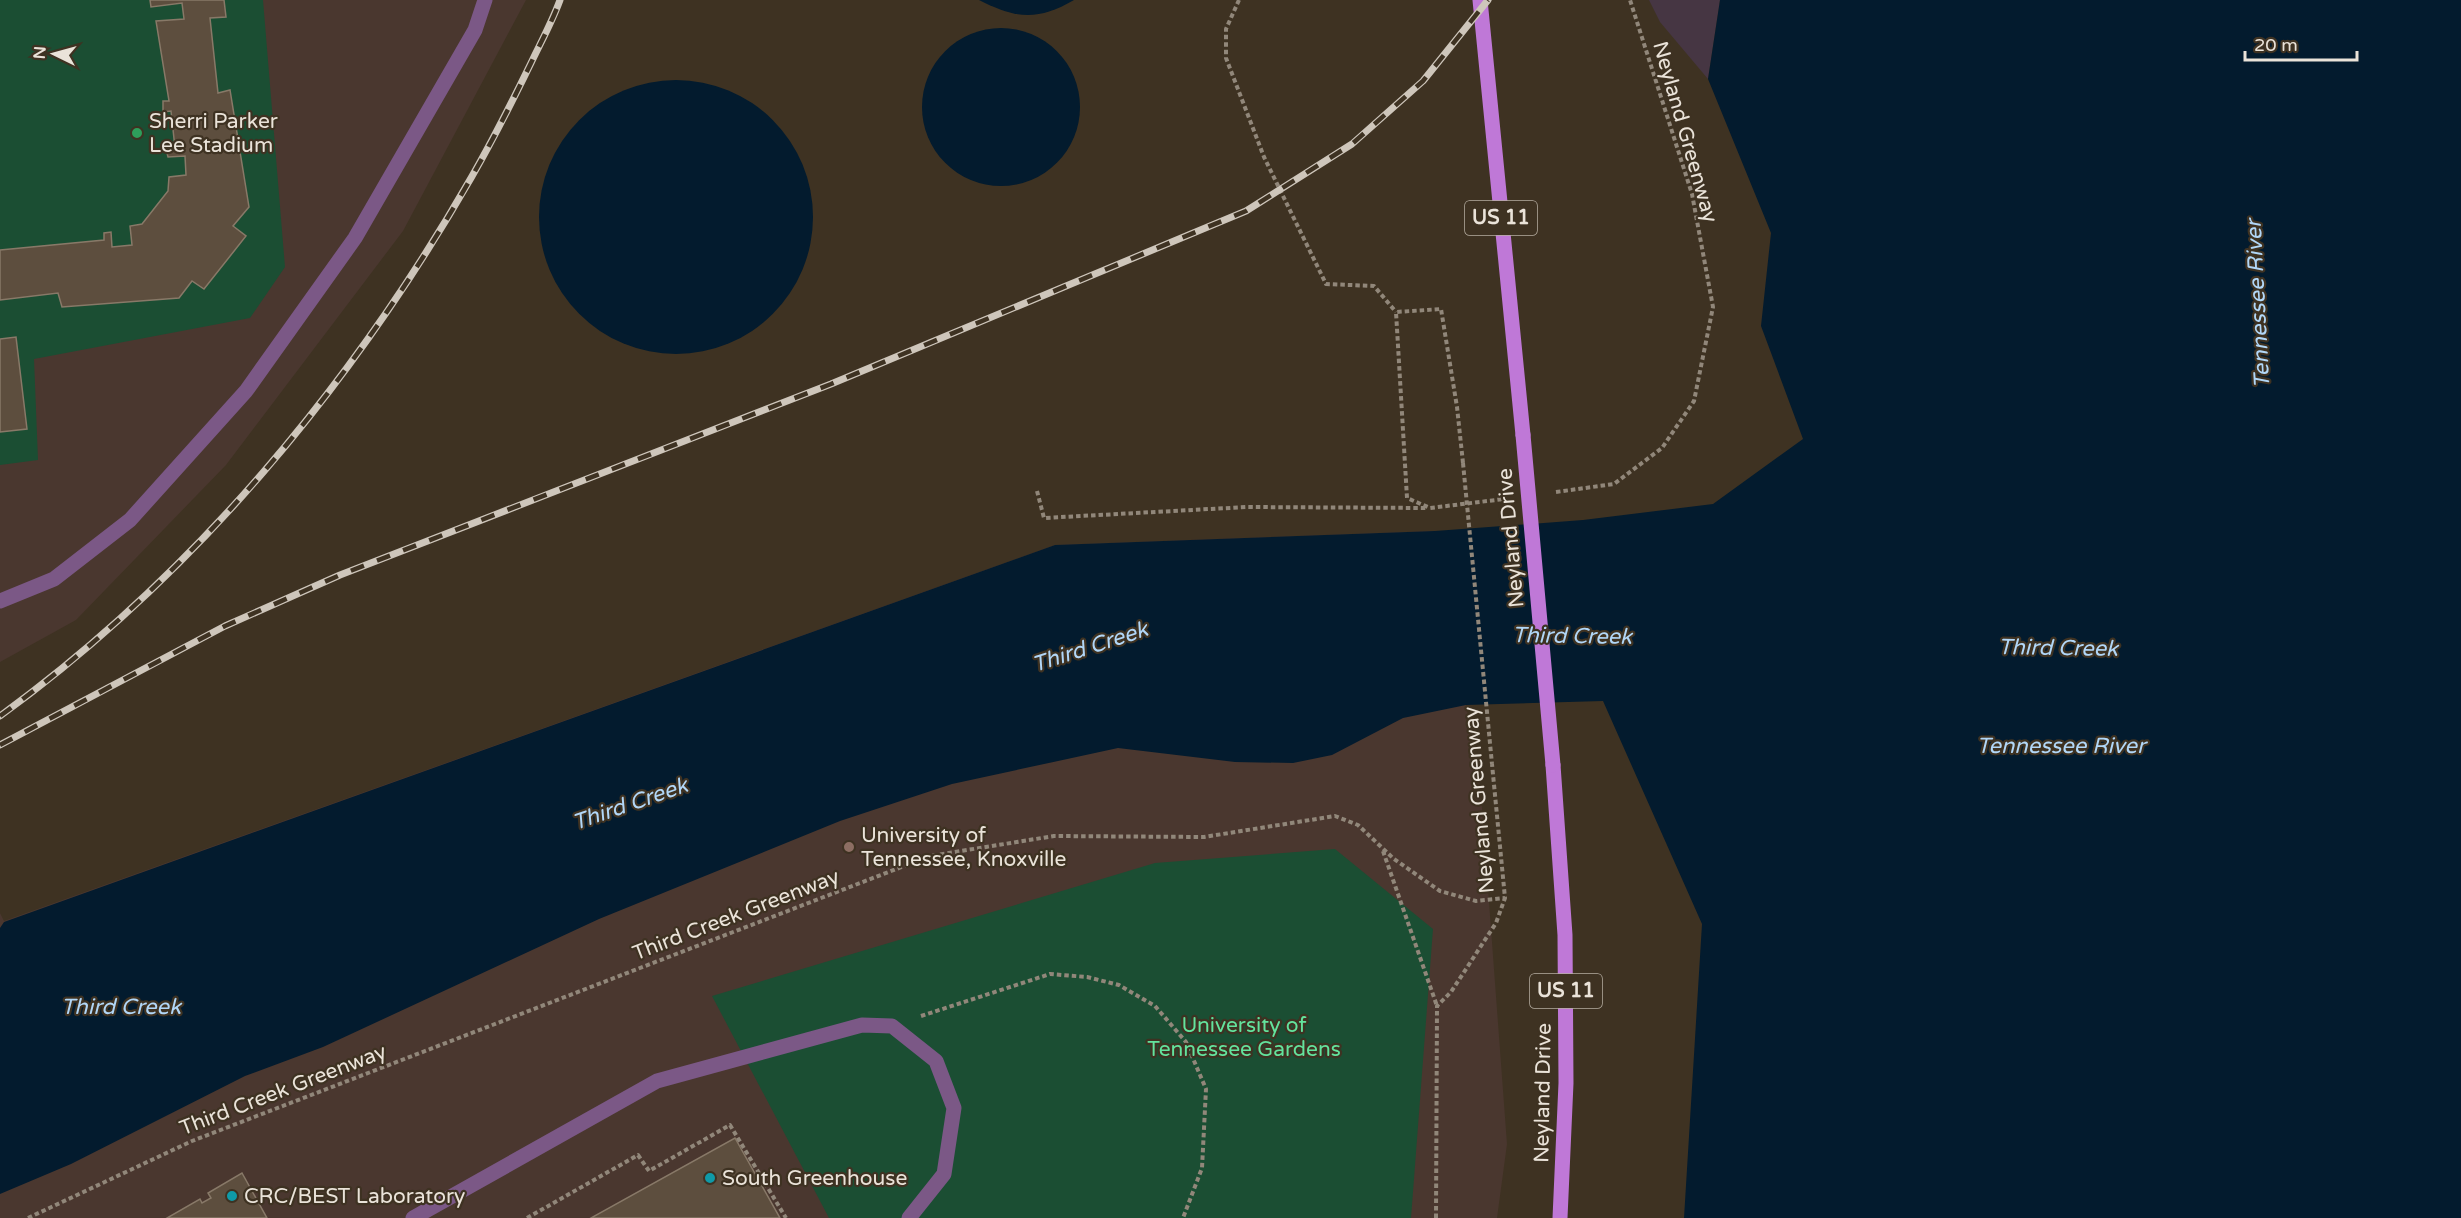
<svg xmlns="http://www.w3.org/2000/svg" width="2461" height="1218" font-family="'Varela Round',sans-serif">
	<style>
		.industrial { fill: #463643 }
		.education { fill: #4a372f }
		.green { fill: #1b4e33 }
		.water { fill: #031b2e }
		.building { fill: #5d4e3e; stroke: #887968; stroke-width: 1.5 }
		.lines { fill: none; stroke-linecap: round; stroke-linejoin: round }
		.path { stroke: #91877a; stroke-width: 4; stroke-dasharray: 4.5 3; stroke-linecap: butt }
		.minor { stroke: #7b5886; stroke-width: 15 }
		.major { stroke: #bf78d7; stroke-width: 15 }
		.rail-casing { stroke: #cec6bb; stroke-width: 7 }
		.rail { stroke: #3e3222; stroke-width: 4.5; stroke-dasharray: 14; stroke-linecap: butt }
		.path-bridge { stroke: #91877a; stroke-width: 4; stroke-dasharray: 4.5 3; stroke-linecap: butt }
		.major-bridge { stroke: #bf78d7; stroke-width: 15 }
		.leisure-dot { fill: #2e9e5b; stroke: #3e3222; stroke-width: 2 }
		.education-dot { fill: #8d6e63; stroke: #3e3222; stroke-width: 2 }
		.culture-dot { fill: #0f9aa8; stroke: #3e3222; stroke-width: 2 }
		.labels { text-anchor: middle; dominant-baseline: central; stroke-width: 4.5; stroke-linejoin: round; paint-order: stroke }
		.shield { fill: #3e3222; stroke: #b6aea2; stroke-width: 1.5 }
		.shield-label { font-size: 20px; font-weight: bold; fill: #eae3d9 }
		.poi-label { font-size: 21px; fill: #eae3d9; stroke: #3e3222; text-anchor: start }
		.street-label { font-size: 21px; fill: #eae3d9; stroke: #3e3222 }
		.park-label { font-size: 21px; fill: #63e39d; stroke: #3e3222 }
		.water-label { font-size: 22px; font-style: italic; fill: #b1d7f8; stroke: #3e3222 }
	</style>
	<rect width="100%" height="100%" fill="#3e3222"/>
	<polygon class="industrial" points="1649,0 1720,0 1708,79 1660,22"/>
	<g class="education">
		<polygon points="0,0 526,0 403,231 226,465 76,620 0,662"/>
		<polygon points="1434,531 1480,781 1507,1144 1497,1218 0,1218 0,913 4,921 1055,545"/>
	</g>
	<g class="green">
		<polygon points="0,0 263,0 285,267 250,318 34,359 38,460 0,465"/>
		<polygon points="1335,849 1433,929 1411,1218 829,1218 712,996 1155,863"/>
	</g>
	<g class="water">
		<path d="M979 0H1074C1038 21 1016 19 979 0Z"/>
		<polygon points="1720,0 2461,0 2461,1218 1684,1218 1702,924 1603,701 1466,705 1403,718 1332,755 1293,763 1235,762 1118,748 952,784 840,821 599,919 323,1047 245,1076 71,1164 0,1194 0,928 4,922 1055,545 1435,531 1583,520 1713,504 1803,439 1761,326 1771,233 1708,79"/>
		<circle cx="1001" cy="107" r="79"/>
		<circle cx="676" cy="217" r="137"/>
	</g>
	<g class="building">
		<polygon points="150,0 224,0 226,17 210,18 218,93 230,90 249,207 233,226 246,236 204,289 192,281 179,298 62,307 58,293 0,300 0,250 104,240 104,233 111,232 112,247 132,245 130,226 142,224 168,191 169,177 186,175 185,156 168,157 166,149 175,148 171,111 163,112 163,101 169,101 156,21 184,19 182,3 151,7"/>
		<polygon points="16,337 27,429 0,432 0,339"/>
		<polygon points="735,1138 780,1218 591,1218"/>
		<polygon points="242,1173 267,1218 167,1218 200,1199 202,1203 211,1198 208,1193"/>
	</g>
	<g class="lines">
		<g class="path">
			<polyline points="1239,0 1226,29 1226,58 1264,157 1326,284 1374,286 1396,312"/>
			<polyline points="1463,463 1457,407 1441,309 1396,312 1407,498 1430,508 1504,499"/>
			<polyline points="1037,491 1044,518 1247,507 1426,508"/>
			<polyline points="1556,492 1614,484 1662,448 1694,401 1713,307 1692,194 1630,0"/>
			<polyline points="1383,851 1437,1006"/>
			<polyline points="921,1016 1050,974 1087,977 1119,985 1155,1006 1186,1042 1206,1089 1202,1168 1183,1218"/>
			<polyline points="28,1218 192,1141 930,856 1054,836 1204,837 1335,816 1358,825 1394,859 1440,891 1476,901 1505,898"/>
			<polyline points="527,1218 638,1155 649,1171 730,1125 786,1218"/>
			<polyline points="1436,1218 1437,1006 1451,992 1496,923 1505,898 1492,764"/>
		</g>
		<g class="minor">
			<polyline points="0,601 54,579 130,520 246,391 355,238 475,30 485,0"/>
			<polyline points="413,1218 657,1081 862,1025 892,1026 936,1061 954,1108 944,1174 909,1218"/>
		</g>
		<g class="major">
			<polyline points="1480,0 1523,435"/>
			<polyline points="1553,765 1565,935 1566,1083 1560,1218"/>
		</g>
		<defs>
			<g id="rail">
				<path d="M0 716C194 575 352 385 471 178 493 140 512 102 531 63 541 42 552 22 560 0"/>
				<polyline points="0,745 225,626 340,575 831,384 1246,211 1352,144 1423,81 1488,0"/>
			</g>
		</defs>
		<use href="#rail" class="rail-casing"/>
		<use href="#rail" class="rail"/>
		<polyline class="path-bridge" points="1463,463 1492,764"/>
		<polyline class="major-bridge" points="1523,435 1553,765"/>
	</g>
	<circle class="leisure-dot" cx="137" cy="133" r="6"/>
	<circle class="education-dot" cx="849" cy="847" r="6"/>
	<g class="culture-dot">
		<circle cx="710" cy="1178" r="6"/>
		<circle cx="232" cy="1196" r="6"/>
	</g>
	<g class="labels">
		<g class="shield">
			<rect x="1465" y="201" width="72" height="34" rx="4.5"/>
			<rect x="1530" y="974" width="72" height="34" rx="4.5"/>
		</g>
		<g class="shield-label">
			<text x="1501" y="218">US 11</text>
			<text x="1566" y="991">US 11</text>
		</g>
		<g class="poi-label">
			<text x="149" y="121">Sherri Parker<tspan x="149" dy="24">Lee Stadium</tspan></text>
			<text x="861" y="835">University of<tspan x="861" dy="24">Tennessee, Knoxville</tspan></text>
			<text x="722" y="1178">South Greenhouse</text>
			<text x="244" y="1196">CRC/BEST Laboratory</text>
		</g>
		<g class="street-label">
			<text transform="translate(1685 132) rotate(74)">Neyland Greenway</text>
			<text transform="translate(1511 538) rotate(-95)">Neyland Drive</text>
			<text transform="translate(1479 800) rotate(-95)">Neyland Greenway</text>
			<text transform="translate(736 915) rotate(-21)">Third Creek Greenway</text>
			<text transform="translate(283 1090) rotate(-21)">Third Creek Greenway</text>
			<text transform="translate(1543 1093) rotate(-89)">Neyland Drive</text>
		</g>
		<g class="park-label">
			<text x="1244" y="1025">University of<tspan x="1244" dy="24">Tennessee Gardens</tspan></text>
		</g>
		<g class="water-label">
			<text transform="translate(2258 304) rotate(-93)">Tennessee River</text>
			<text transform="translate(1572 636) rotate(1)">Third Creek</text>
			<text transform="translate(1090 647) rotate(-18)">Third Creek</text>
			<text transform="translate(2058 648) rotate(1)">Third Creek</text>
			<text x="2061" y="746">Tennessee River</text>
			<text transform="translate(630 804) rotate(-19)">Third Creek</text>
			<text x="121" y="1007">Third Creek</text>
		</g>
	</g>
	<g transform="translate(54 54) rotate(275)" stroke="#3e3222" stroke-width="4.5" paint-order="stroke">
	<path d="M0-4.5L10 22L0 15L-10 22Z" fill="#eae3d9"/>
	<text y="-9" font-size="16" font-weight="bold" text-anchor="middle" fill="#eae3d9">N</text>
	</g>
	<path d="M2245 51v9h112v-9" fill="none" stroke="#eae3d9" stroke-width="3"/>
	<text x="2254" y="51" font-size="18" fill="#eae3d9" stroke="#3e3222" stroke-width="4.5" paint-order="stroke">20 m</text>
</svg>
